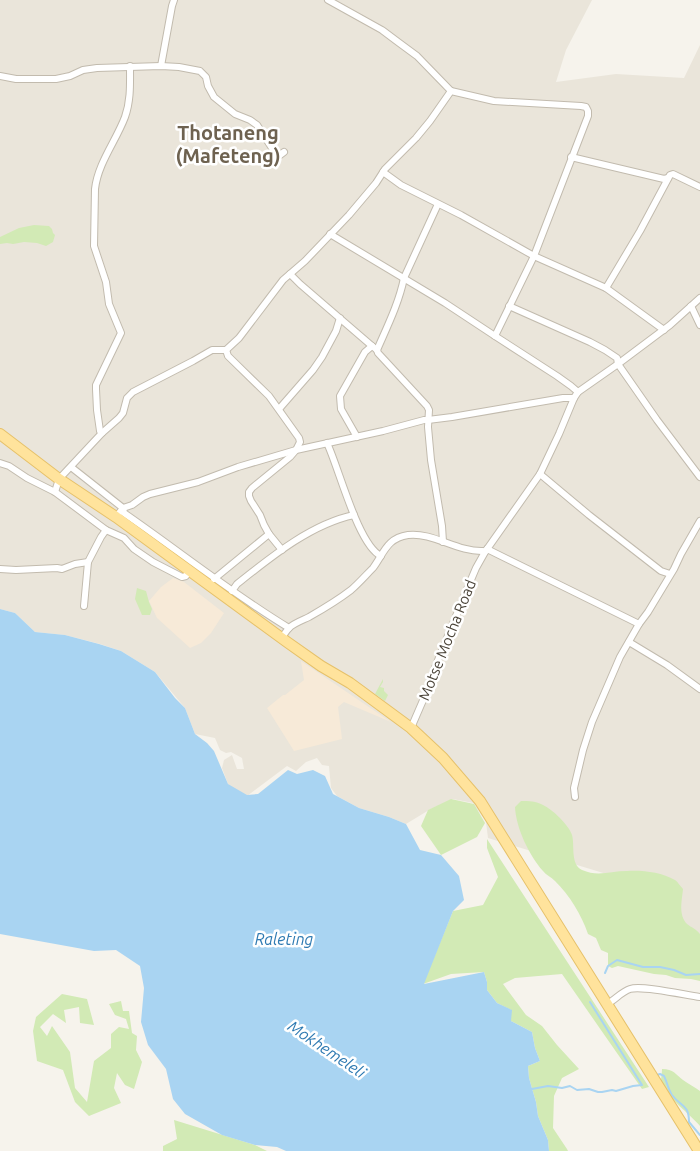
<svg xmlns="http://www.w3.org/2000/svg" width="700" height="1151" font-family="Ubuntu,sans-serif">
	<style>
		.residential { fill: #eae5da }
		.commercial { fill: #f7ead8 }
		.green { fill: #d2eab5 }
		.water { fill: #a9d4f2 }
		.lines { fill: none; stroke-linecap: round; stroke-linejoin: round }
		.stream { stroke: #a9d4f2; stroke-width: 2 }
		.street-casing { stroke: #c2bbae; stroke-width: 8 }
		.primary-casing { stroke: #e6c16a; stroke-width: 12 }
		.street { stroke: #fff; stroke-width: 6 }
		.primary { stroke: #ffe39c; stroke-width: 10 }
		.labels { text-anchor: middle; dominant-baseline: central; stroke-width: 5; stroke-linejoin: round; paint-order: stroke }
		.street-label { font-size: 15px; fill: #4b4439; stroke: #fff }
		.water-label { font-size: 16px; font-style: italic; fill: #2e7ab2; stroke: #fff }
		.district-label { font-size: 20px; font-weight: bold; fill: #6e6250; stroke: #fff }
	</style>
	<rect width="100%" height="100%" fill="#f6f3ec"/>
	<polygon class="residential" points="0,0 592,0 566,50 556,82 616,74 684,78 700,45 700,961 669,893 488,838 486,822 473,803 453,799 429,810 406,824 389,817 359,808 337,796 331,788 329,766 322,765 317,758 306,762 296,771 287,766 247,796 241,794 228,784 222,768 224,760 232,755 237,769 244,769 242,758 231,752 226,753 220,750 215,738 195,734 185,708 155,672 121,651 100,644 65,635 35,632 15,613 0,609"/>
	<g class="commercial">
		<polygon points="173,578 184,582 224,613 211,633 201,643 190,648 157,618 149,601 161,587"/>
		<polygon points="301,661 391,722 344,702 338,707 342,739 294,751 267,708 283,695 285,695 304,680"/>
	</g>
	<g class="green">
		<polygon points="34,225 49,226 52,229 53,233 55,235 53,242 46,246 37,243 24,242 13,244 7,243 0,244 0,237 19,228"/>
		<polygon points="137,588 146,591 149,602 152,609 150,615 142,615 135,599"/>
		<polygon points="383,679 383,682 380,687 384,688 384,691 388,695 385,701 375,694"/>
		<polygon points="451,799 474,804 485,823 477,837 441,855 421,826 428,810"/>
		<path d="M521 801C529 801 536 801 543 805 552 809 569 825 572 835 575 845 570 864 582 870 598 877 610 871 627 871 642 870 661 872 675 880 678 882 680 886 683 889 682 900 678 915 687 924 692 928 695 928 700 934V981L691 979 675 978 666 975 654 974 618 966 612 968 608 966V953L601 950 596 938 588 934C581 914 570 896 555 881 551 877 546 875 543 871 529 855 516 828 515 807Z"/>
		<polygon points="487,839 649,1087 642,1089 562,974 515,978 503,984 526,1015 542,1026 557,1045 579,1069 562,1078 554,1096 553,1128 567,1149 568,1151 549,1151 548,1140 538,1116 536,1102 529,1078 528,1066 540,1061 535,1048 532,1032 511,1021 511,1010 497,1003 487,990 487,982 484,972 451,974 423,984 453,911 483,905 498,877 487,848"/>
		<polygon points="62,994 87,999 94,1025 80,1023 79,1007 64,1010 66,1023 53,1014 40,1027 47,1036 52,1026 70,1052 75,1088 87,1102 94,1061 111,1048 111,1034 119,1027 129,1029 126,1019 115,1015 109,1004 121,1001 123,1011 129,1011 132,1033 137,1036 136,1050 142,1062 134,1089 125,1085 117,1073 114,1088 121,1103 89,1116 75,1102 63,1070 37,1061 33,1031 36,1017"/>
		<path d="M662 1069C674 1069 675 1074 683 1080 688 1084 695 1087 700 1091V1126C691 1115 664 1095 661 1081 661 1078 662 1073 662 1069Z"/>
		<polygon points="174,1120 255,1145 267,1151 163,1151 163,1146 177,1139"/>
	</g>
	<polygon class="water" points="0,609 15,613 35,632 65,635 99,644 121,651 155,672 175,698 185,708 195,734 207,743 214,751 228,784 247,795 258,794 288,770 297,774 313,770 325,776 333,794 359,808 389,817 406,824 420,850 441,855 459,876 464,900 453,911 424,984 484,972 487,982 487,990 497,1003 512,1010 511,1021 532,1032 535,1048 540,1061 528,1066 529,1078 536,1102 538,1116 548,1140 549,1151 286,1151 277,1147 255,1145 222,1135 185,1114 173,1099 166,1069 148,1045 141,1022 144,988 140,966 116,950 94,951 0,934"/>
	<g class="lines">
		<g class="stream">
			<polyline points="605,973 608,966 617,960 643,967 660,967 674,970 686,975 700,974"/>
			<path d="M657 1075 660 1074 664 1076C667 1082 668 1089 672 1095 681 1107 689 1104 689 1122L700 1135"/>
			<polyline points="532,1089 548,1086 562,1088 570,1086 577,1090 589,1089 598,1092 602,1092 612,1090 616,1091 633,1086 642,1085 590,1002"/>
		</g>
		<defs>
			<g id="street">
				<polyline points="328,0 382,30 398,42 417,56 451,91"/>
				<polyline points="161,66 172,6 174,0"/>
				<polyline points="0,76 16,79 56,79 70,76 83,70 97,68 161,66 179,67 200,71 206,77 208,86 214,97 235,114 250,120 257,125 274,151 280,155 284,152"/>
				<polyline points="571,157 664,179 668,178"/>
				<polyline points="383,172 401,185 461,215 534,256 606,288 664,330"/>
				<polyline points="330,234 445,303 495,336 557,376 571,386 578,392"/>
				<polyline points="290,274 300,284 372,346 377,350 378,353 427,406 429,410 428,427 431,460 442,526 443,542"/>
				<polyline points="606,288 640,231 670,175 673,174 700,187"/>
				<polyline points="509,306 590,342 605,350 617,358 618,364 670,325 700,298"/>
				<polyline points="691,306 700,325"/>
				<polyline points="226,350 228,356 269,396 299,438 300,442 296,450 290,457 252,488 249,492 249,496 251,501 260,515 264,525 269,534 282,550"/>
				<path d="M377 350C387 327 399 303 404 278L438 204"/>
				<polyline points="279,409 313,370 322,357 336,331 340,318"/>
				<path d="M102 433 100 431 97 410 96 389V385L121 333 109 304 106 282 94 246 95 189C98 163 116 141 125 117 131 100 130 83 130 66"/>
				<polyline points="357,437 341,409 340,396 365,352 372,346"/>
				<path d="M327 443C339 468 358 545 381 556"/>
				<polyline points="0,463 9,466 27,478 55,492 106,530 124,538 134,549 153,562 182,577 186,576 189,570"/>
				<path d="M71 467 123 508 124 513C179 551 231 593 289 628"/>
				<polyline points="540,474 589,515 661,571 670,574"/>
				<polyline points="55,492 59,479 102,433 119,418 123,413 127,398 133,392 193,361 212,350 226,350 239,338 283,280 305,261 349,215 376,183 385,169 416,138 430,121 451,91 494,101 581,106 586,107 588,111 588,116 534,256 495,336"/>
				<polyline points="116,517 123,508 132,505 143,497 150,494 198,482 238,467 296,450 383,431 424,420 428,420 452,417 563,398 574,398"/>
				<polyline points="487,549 639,624"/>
				<polyline points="0,569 16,570 57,568 62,569 75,564 88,562 101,537 106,530"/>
				<polyline points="214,579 269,534"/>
				<path d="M232 591 237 584C271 557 311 524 354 515"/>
				<polyline points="84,606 88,562"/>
				<path d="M282 637C284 635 286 631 289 628 294 623 303 620 309 617 323 609 338 600 351 590 359 583 366 575 373 568 384 553 387 538 408 535 433 532 457 552 483 551L485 552"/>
				<polyline points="629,642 667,665 700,689"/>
				<polyline points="411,728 424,698 434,670 465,594 476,568 485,552 540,474 559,434 574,398 578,392 618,364 657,420 700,477"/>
				<polyline points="575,797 574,788 583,750 592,722 620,657 639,624 648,612 674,569 681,554 700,521"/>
				<path d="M607 1004C615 1000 621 992 630 989 642 985 685 995 700 997"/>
			</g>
			<polyline id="primary" points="0,434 59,479 116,517 287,642 321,666 350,683 411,728 443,758 480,801 699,1151"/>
		</defs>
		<use href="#street" class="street-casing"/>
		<use href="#primary" class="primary-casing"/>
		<use href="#street" class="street"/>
		<use href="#primary" class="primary"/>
	</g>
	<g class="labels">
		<g class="street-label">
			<text transform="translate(447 640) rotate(-68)">Motse Mocha Road</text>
		</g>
		<g class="water-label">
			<text x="284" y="939">Raleting</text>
			<text transform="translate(327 1049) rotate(34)">Mokhemeleli</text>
		</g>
		<g class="district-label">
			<text x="228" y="132">Thotaneng<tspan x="228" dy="23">(Mafeteng)</tspan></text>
		</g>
	</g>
</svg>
